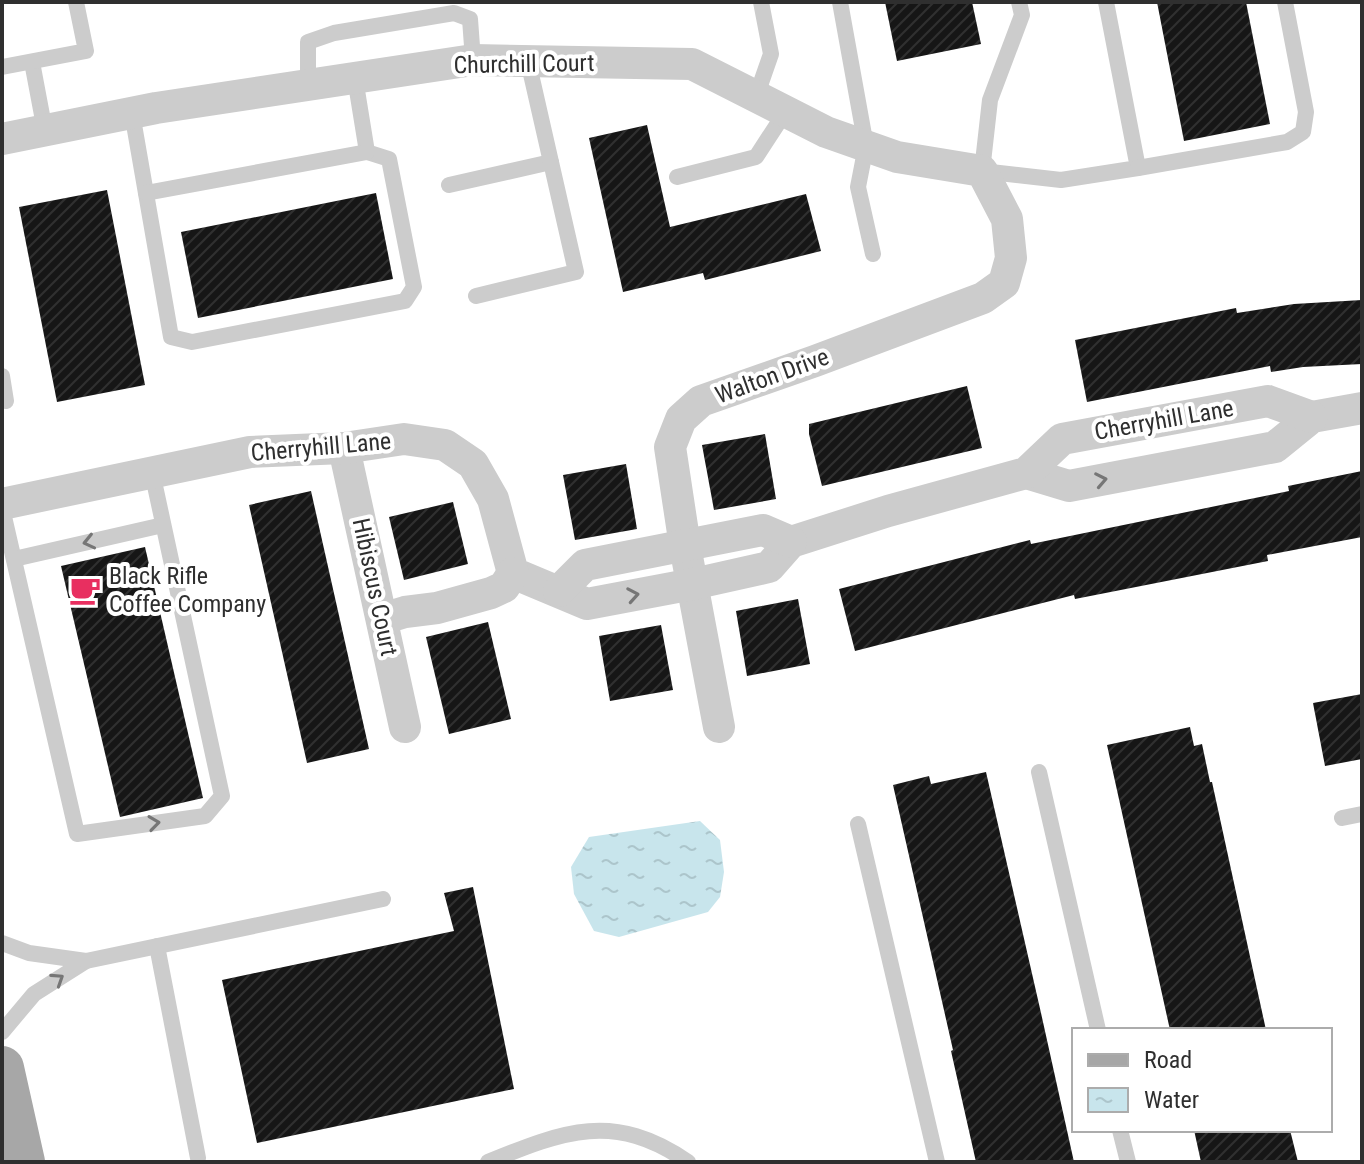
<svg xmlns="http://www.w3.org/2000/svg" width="1364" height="1164" font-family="'Roboto Condensed',sans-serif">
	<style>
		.water { fill: url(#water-ripples) }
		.building { fill: url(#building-hatch) }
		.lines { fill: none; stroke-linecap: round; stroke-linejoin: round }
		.lane { stroke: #ccc; stroke-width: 16 }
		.street { stroke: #ccc; stroke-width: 32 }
		.primary { stroke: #a7a7a7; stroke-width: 44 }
		.oneway { stroke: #767676 }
		.labels { text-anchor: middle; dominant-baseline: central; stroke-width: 8; stroke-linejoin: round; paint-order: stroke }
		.street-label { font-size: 24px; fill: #2f2f2f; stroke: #fff }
		.poi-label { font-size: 24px; fill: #2f2f2f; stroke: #fff; text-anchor: start }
	</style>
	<defs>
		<pattern id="water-ripples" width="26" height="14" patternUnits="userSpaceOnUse" patternTransform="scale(2)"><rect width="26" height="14" fill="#c8e5ec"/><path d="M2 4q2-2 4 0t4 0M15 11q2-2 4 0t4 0" fill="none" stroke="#acc5cb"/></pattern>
		<pattern id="building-hatch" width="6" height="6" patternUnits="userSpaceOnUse" patternTransform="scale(2)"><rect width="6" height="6" fill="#161616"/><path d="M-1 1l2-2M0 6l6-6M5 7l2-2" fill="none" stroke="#303030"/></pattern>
	</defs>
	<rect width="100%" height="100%" fill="#fff"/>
	<polygon class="water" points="700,821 720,840 724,872 720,897 708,912 619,937 594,931 574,894 571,867 589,837"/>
	<g class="building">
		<polygon points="885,2 972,2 981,44 897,61"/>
		<polygon points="1157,2 1246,2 1270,124 1184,141"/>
		<polygon points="647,125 670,227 806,194 821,251 705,280 703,273 623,292 589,138"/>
		<polygon points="107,190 145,385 57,402 19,207"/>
		<polygon points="376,193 393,279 198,318 181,232"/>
		<polygon points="1362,300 1362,364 1303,367 1271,372 1270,366 1087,402 1075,340 1236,308 1237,313 1294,304"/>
		<polygon points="967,386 982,448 822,486 809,434 809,424"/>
		<polygon points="765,434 776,499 714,510 702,445"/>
		<polygon points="626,464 637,529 575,540 563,475"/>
		<polygon points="1362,471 1362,537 1267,555 1268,561 1075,599 1074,595 855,651 839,589 1030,540 1031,544 1289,491 1288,486"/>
		<polygon points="311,491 369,749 307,763 249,505"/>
		<polygon points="453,502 468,564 404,580 389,517"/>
		<polygon points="145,547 203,798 120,817 61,566"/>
		<polygon points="798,599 810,664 747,676 736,611"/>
		<polygon points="488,622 511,719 449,734 426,637"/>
		<polygon points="661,625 673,690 610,701 599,636"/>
		<polygon points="1362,694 1362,759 1325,766 1313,703"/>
		<polygon points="1190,727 1194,746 1202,744 1210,782 1212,782 1266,1030 1170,1030 1107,745"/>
		<polygon points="986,772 1041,1013 1074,1162 976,1162 951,1051 953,1050 893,785 929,776 931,784"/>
		<polygon points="473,887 514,1089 257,1143 222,980 454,931 444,893"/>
		<polygon points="1194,1130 1290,1130 1298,1162 1201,1162"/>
	</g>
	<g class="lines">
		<g class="lane">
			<polyline points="840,2 866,146 858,187 873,254"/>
			<polyline points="1019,2 1022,15 990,100 982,171 1061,180 1138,168 1106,2"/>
			<polyline points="32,62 45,131"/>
			<polyline points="2,67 86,51 76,2"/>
			<polyline points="308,85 308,42 334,33 454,13 470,19 473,60"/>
			<polyline points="756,97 771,54 761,2"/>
			<polyline points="132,113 171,337 192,342 405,301 414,287 389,159 367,152 355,78"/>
			<polyline points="1138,168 1287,142 1303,132 1306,112 1285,2"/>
			<polyline points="677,177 756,157 786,111"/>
			<polyline points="449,185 551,162"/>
			<polyline points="146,193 367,152"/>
			<polyline points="476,296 576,272 528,61"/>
			<polyline points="2,376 6,401"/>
			<polyline points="2,508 77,834 205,816 222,796 152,472"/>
			<polyline points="14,559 163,525"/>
			<polyline points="1039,772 1098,1030"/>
			<polyline points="1342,818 1362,814"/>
			<polyline points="858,824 937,1162"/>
			<polyline points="2,943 29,953 86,961 34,994 2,1032"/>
			<polyline points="157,946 198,1158"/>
			<polyline points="86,961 383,899"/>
			<polyline points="1120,1130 1128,1162"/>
			<path d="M488 1162C564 1131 614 1111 688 1162"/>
		</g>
		<g class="street">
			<polyline points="2,139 156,108 473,60 692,64 826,132 897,157 982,171 1007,219 1011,258 1004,283 983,298 815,361 701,401 681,419 670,447 685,546 719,727"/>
			<polyline points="344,448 405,727"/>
			<polyline points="1026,473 1069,486 1275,447 1312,417 1362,408"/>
			<polyline points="2,504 250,452 344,448 404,439 445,445 473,464 493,499 513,573 587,604 693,584 769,567 791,542 888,511 1026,473 1062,439 1268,401 1312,417"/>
			<polyline points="559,591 585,565 763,530 791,542"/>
			<polyline points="382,619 405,612 437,608 491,593 504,587 513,573"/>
		</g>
		<polyline class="primary" points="2,1068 23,1162"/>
	</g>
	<defs><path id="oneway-chevron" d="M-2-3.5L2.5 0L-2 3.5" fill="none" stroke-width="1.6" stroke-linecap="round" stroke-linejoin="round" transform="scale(2)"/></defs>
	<g class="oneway">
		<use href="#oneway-chevron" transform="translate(1101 480) rotate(-11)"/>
		<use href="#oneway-chevron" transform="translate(89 542) rotate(167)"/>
		<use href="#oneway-chevron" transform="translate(633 595) rotate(-10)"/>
		<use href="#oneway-chevron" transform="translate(154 823) rotate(-8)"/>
		<use href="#oneway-chevron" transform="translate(58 979) rotate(-33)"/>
	</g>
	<defs>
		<symbol id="cafe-bare" viewBox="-9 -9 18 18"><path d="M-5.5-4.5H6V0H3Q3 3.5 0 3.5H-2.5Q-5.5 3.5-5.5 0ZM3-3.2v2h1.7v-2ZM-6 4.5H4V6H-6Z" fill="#e82f60" stroke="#fff" stroke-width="2.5" paint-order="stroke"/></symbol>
	</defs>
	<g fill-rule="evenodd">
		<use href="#cafe-bare" x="63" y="568" width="44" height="44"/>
	</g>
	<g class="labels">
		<g class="street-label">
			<text transform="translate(524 64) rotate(-1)">Churchill Court</text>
			<text transform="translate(772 376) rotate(-20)">Walton Drive</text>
			<text transform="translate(1164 420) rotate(-10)">Cherryhill Lane</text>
			<text transform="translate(321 447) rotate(-5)">Cherryhill Lane</text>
			<text transform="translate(375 587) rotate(78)">Hibiscus Court</text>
		</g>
		<g class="poi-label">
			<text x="109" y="576">Black Rifle<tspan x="109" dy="28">Coffee Company</tspan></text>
		</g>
	</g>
	<rect width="1364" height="1164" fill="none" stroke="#2f2f2f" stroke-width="8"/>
	<rect x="1072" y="1028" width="260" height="104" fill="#ffffff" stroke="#acacac" stroke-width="2"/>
	<rect x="1088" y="1054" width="40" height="12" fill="#a7a7a7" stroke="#acacac" stroke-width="2"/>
	<text x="1144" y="1068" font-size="24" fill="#2f2f2f">Road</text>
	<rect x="1088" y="1088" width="40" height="24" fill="url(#water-ripples)" stroke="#acacac" stroke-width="2"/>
	<text x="1144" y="1108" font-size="24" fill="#2f2f2f">Water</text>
</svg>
